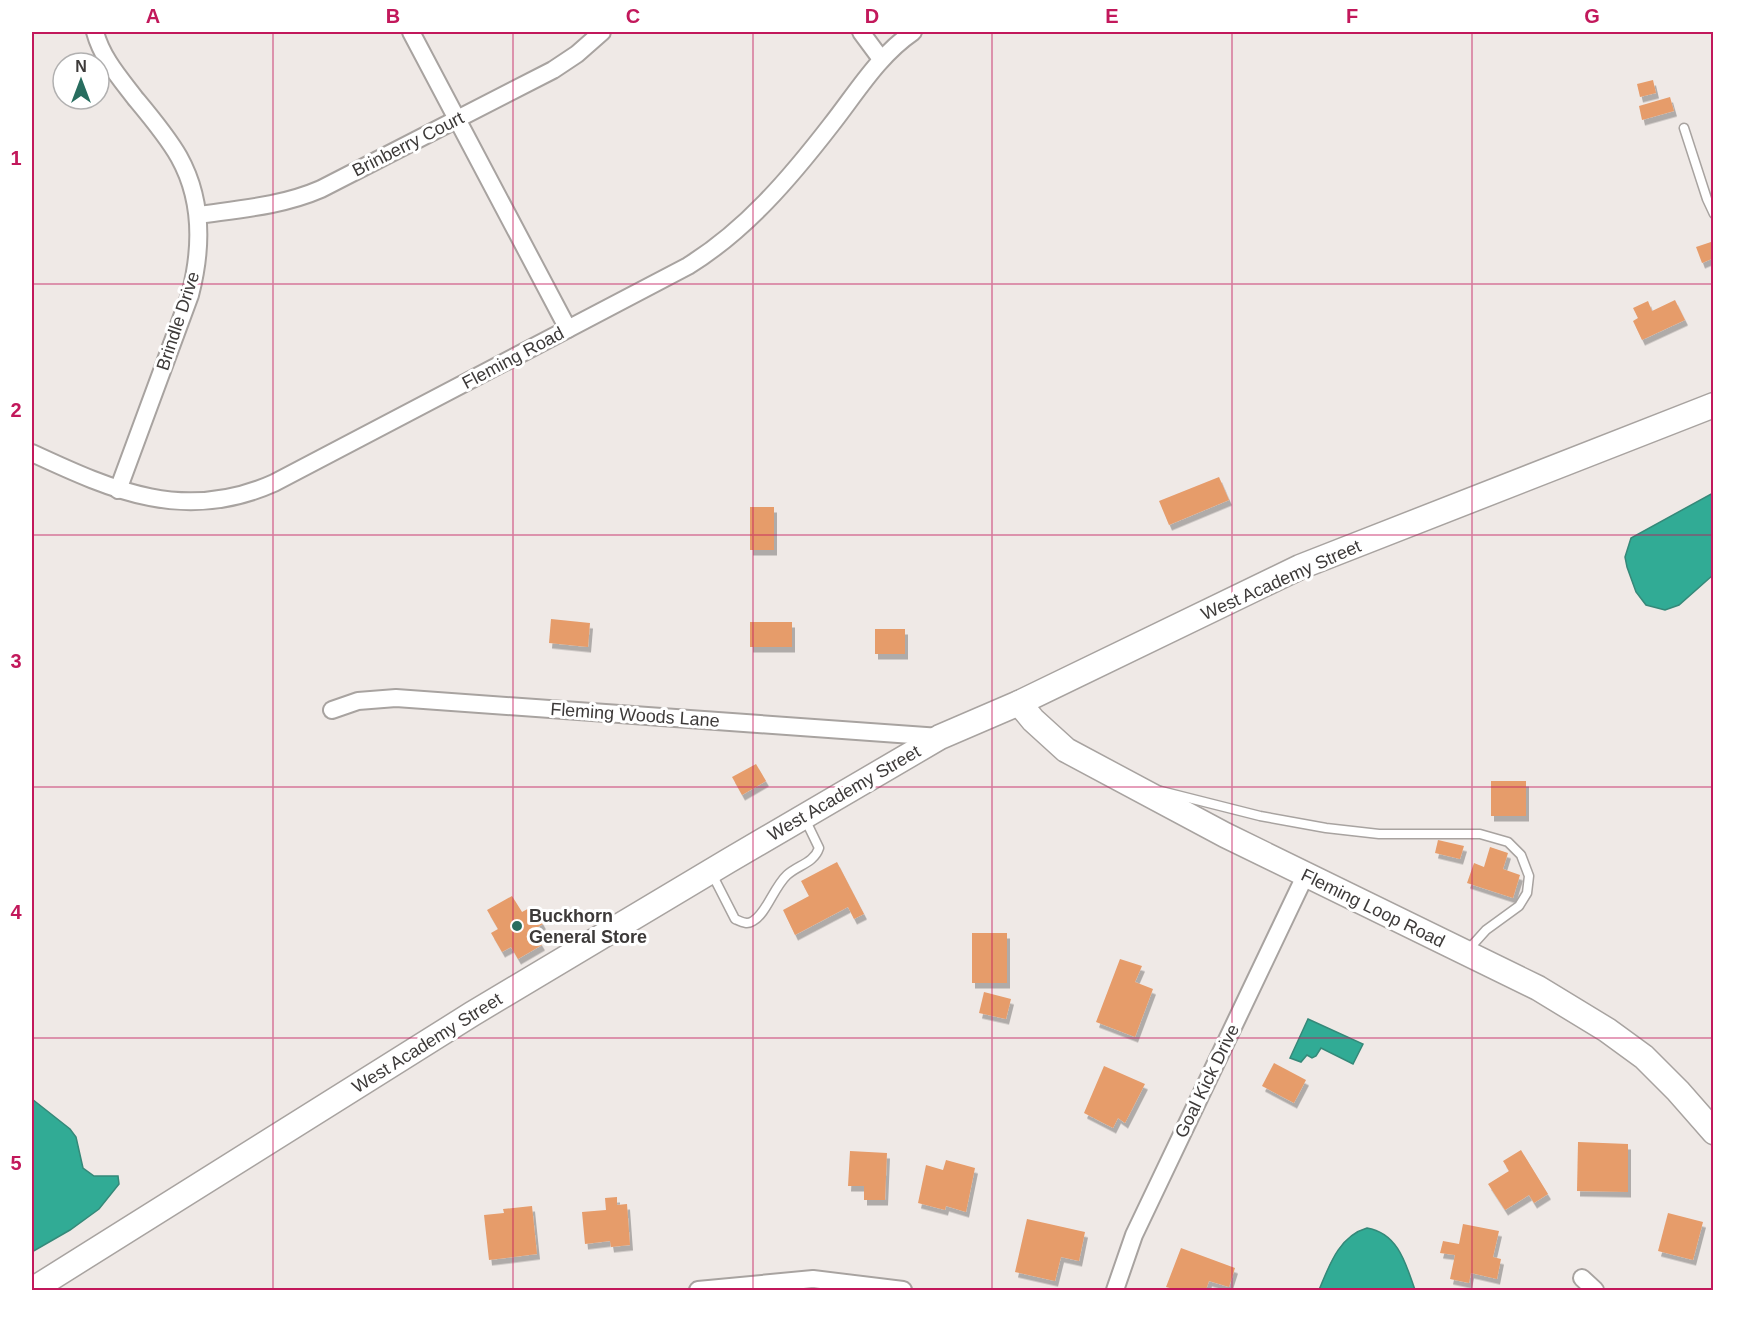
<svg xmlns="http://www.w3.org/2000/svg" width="1745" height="1322" font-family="Arial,sans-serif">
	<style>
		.water { fill: #31ab95; stroke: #358979; stroke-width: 1.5 }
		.building { fill: #e69c6b; filter: url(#shadow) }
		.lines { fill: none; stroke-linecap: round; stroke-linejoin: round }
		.lane-casing { stroke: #a8a3a0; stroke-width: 11 }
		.street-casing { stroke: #a8a3a0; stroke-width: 20 }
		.secondary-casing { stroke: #a8a3a0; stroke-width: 27 }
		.lane { stroke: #fff; stroke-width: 8 }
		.street { stroke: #fff; stroke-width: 16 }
		.secondary { stroke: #fff; stroke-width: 24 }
		.grid { fill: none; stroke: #c2185b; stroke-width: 1.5; stroke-opacity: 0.55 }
		.poi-dot { fill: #286d5f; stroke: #fff; stroke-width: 2 }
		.labels { text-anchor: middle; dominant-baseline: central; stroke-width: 6; stroke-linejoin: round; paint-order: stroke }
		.street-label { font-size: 18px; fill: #3d3a39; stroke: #fff }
		.poi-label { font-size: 18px; font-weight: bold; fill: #3d3a39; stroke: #fff; text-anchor: start }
		.neatline { fill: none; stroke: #c2185b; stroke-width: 2 }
		.grid-label { font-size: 20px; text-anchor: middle; font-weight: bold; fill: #c2185b }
	</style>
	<defs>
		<filter id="shadow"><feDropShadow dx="3" dy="5.5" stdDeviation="0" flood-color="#0004"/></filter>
	</defs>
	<rect width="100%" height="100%" fill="#efe9e6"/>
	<g class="water">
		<polygon points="1713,493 1713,575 1679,605 1665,610 1646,605 1636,592 1627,567 1625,557 1631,538"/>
		<polygon points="1308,1019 1363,1044 1353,1064 1321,1048 1316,1056 1312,1058 1307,1055 1301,1062 1290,1058"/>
		<polygon points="32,1099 70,1129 76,1137 83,1168 94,1176 118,1176 119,1184 99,1209 70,1230 32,1252"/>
		<path d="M1367 1228C1398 1233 1406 1264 1415 1290H1319C1329 1266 1339 1236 1367 1228Z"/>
	</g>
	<g class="building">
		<polygon points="1653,80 1656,93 1640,97 1637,84"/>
		<polygon points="1670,97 1674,111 1642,120 1639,106"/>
		<polygon points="1714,241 1714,258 1702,263 1696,247"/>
		<polygon points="1675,300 1685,320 1642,340 1633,321 1638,318 1633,308 1648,301 1652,311"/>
		<polygon points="1219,477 1229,500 1169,525 1159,501"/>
		<rect x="750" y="507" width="24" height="43"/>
		<polygon points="551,619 590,623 588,647 549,643"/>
		<rect x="750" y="622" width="42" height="25"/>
		<rect x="875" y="629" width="30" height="25"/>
		<polygon points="756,764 766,781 742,795 732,777"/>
		<rect x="1491" y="781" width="35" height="35"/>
		<polygon points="1438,840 1464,846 1460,859 1435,853"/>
		<polygon points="1490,847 1508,853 1503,869 1520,875 1513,898 1467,883 1474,863 1484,867"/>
		<polygon points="837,862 864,914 854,919 848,907 795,935 783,910 809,896 801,881"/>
		<polygon points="512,896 522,912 533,906 543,924 533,930 542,945 518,959 511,947 502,952 491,933 498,929 487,910"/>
		<rect x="972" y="933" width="35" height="50"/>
		<polygon points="1120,959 1142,966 1135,982 1153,989 1135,1037 1096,1022"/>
		<polygon points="984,992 1011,999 1006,1019 979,1013"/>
		<polygon points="1274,1063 1306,1080 1294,1103 1262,1086"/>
		<polygon points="1104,1066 1145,1084 1125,1123 1118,1118 1113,1128 1084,1113"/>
		<polygon points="1578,1142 1628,1144 1628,1192 1577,1191"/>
		<polygon points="1521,1150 1548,1194 1534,1203 1529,1195 1505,1210 1488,1184 1509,1171 1503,1161"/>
		<polygon points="850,1151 887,1153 885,1200 864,1200 864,1186 848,1186"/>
		<polygon points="946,1160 975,1168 966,1212 946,1206 945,1210 918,1203 926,1165 943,1170"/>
		<polygon points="617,1197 617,1205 627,1204 630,1245 611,1247 610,1241 585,1244 582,1212 606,1210 605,1198"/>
		<polygon points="532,1206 537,1254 489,1260 484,1215 504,1213 503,1209"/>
		<polygon points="1668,1213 1703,1222 1693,1260 1658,1251"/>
		<polygon points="1027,1219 1085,1232 1079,1261 1061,1257 1055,1281 1015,1272"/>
		<polygon points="1463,1224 1499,1231 1493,1257 1501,1259 1497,1279 1471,1273 1469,1283 1450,1279 1455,1255 1440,1253 1443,1241 1459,1244"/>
		<polygon points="1181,1248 1235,1268 1229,1287 1209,1281 1206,1290 1177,1290 1166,1287"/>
	</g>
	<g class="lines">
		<defs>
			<g id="lane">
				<polyline points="1684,128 1707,199 1714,214"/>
				<polyline points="1161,791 1260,816 1326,828 1379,834 1480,834 1508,842 1521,855 1529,876 1527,893 1519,906 1486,930 1468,950"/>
				<path d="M712 874 735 919C742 922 747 925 753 921 766 914 774 887 787 875 798 865 814 863 819 848L805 819"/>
			</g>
			<g id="street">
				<path d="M95 32C102 58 119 77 135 98 150 116 167 136 179 157 203 200 202 249 190 295L118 490"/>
				<polyline points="411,32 568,329"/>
				<polyline points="861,32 881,59"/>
				<path d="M198 215C240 209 282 206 321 189L553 70 577 54 602 32"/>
				<path d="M32 453C114 491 185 523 274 483L688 266C746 230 790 178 831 125 857 92 878 56 913 32"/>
				<polyline points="332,710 358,701 396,698 940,737"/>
				<polyline points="1582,1278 1595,1290"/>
				<polyline points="698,1290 813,1279 903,1290"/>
				<polyline points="1115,1290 1134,1235 1306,874"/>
			</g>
			<g id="secondary">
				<polyline points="1019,703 1033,720 1066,750 1225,835 1538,988 1607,1030 1644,1057 1678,1091 1714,1132"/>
				<polyline points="32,1290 472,1014 728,861 940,737 1019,703 1300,567 1714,405"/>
			</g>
		</defs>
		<use href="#lane" class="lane-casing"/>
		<use href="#street" class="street-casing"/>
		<use href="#secondary" class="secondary-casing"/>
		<use href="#lane" class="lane"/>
		<use href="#street" class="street"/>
		<use href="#secondary" class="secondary"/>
	</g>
	<path class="grid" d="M273 32V1290M513 32V1290M753 32V1290M992 32V1290M1232 32V1290M1472 32V1290M32 284H1714M32 535H1714M32 787H1714M32 1038H1714"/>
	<circle class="poi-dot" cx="517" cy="926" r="6"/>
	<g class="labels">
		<g class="street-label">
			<text transform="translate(408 144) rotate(-27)">Brinberry Court</text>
			<text transform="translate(178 321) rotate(-72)">Brindle Drive</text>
			<text transform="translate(513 358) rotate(-28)">Fleming Road</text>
			<text transform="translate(1281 580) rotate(-24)">West Academy Street</text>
			<text transform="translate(635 715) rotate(4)">Fleming Woods Lane</text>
			<text transform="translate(844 793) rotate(-30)">West Academy Street</text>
			<text transform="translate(1373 908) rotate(26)">Fleming Loop Road</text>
			<text transform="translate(427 1043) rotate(-32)">West Academy Street</text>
			<text transform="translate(1207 1081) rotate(-64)">Goal Kick Drive</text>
		</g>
		<g class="poi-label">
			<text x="529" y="916">Buckhorn<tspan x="529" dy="21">General Store</tspan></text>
		</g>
	</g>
	<rect width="1745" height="1322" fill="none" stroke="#ffffff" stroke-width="66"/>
	<g transform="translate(81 81)"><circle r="28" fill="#ffffff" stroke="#b1b0b0" stroke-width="1.5"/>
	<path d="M0-4.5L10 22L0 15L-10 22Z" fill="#286d5f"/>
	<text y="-9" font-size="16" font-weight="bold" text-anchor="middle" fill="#3d3a39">N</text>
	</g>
	<rect x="33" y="33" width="1679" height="1256" class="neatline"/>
	<g class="grid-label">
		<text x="153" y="23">A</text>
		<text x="393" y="23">B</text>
		<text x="633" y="23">C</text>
		<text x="872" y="23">D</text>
		<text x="1112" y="23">E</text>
		<text x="1352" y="23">F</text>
		<text x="1592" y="23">G</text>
		<text x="16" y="165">1</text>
		<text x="16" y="417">2</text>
		<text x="16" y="668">3</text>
		<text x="16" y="919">4</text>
		<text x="16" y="1170">5</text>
	</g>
</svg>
